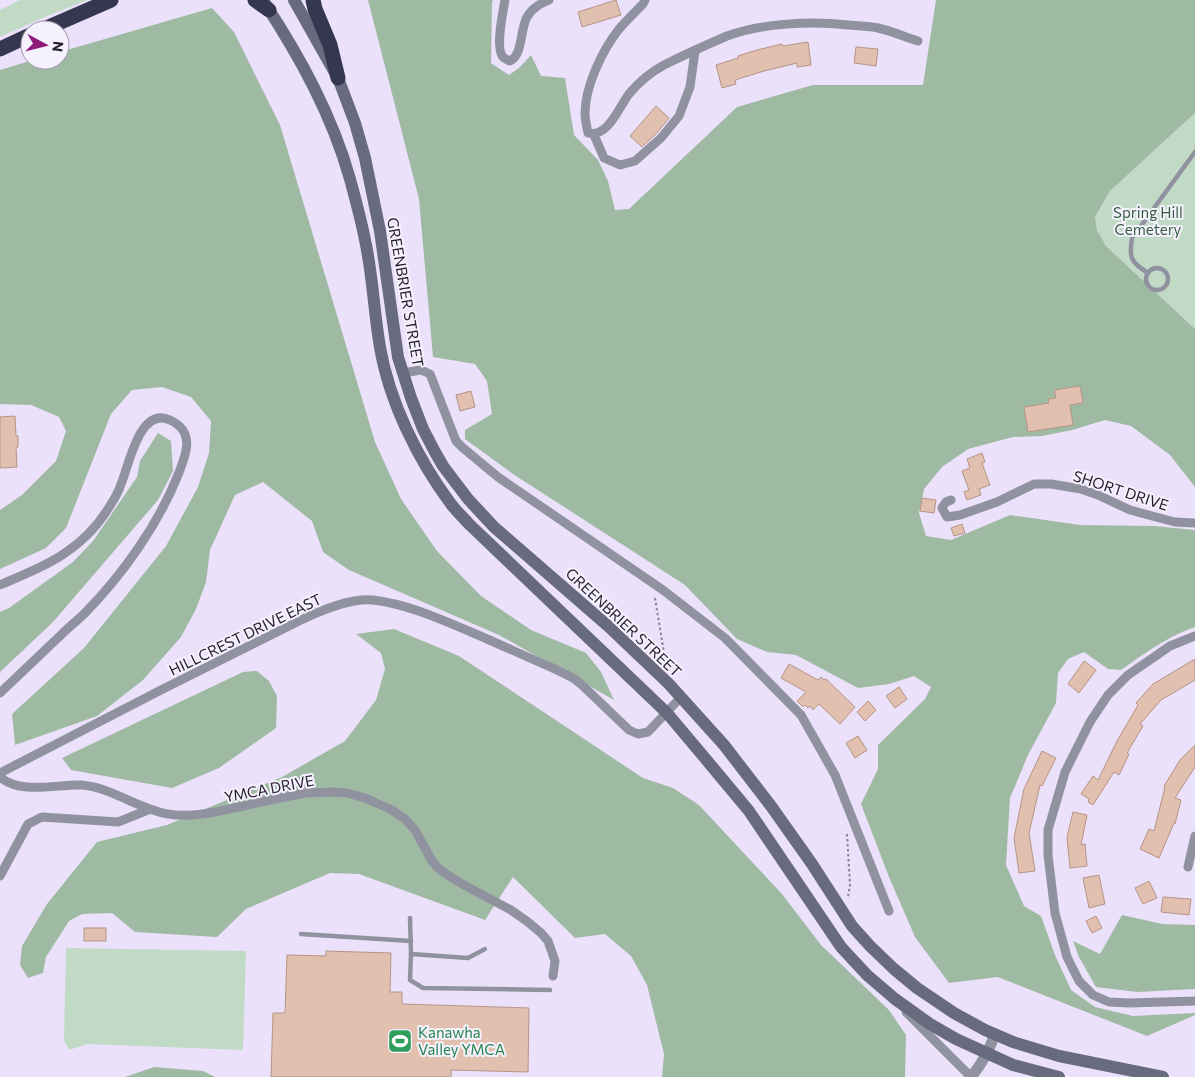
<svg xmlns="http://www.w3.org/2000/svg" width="1195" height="1077" font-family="Commissioner,sans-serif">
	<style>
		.green { fill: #c1dac5 }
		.forest { fill: #9fbaa3 }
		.building { fill: #e1c0b0; stroke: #b59484 }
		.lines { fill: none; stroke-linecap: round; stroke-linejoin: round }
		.path { stroke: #898194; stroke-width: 2; stroke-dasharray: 2.5 2.5; stroke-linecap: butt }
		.service { stroke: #9192a0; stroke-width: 4.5 }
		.minor { stroke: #9192a0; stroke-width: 9 }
		.tertiary { stroke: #9192a0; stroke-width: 11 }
		.secondary { stroke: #686a7e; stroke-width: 12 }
		.motorway { stroke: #353751; stroke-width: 15 }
		.labels { text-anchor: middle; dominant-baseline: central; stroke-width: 4; stroke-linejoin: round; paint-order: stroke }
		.park-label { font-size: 15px; fill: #345f3e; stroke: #f6f1fe }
		.street-label { font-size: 15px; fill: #241f2b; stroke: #f6f1fe }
		.leisure-label { font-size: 15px; fill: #27864d; stroke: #f6f1fe; text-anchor: start }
	</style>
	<rect width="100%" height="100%" fill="#ebe1fb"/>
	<g class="green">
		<polygon points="20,0 88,0 47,16 0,37 0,10"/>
		<polygon points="1195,113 1195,329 1106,246 1097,230 1095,217 1110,191"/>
		<polygon points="66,948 246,951 243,1050 87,1044 69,1050 64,1040"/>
	</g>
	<g class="forest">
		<path d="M368 0H493L492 3 491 63 509 75 519 68 531 55 541 76 565 78 574 135 598 160 608 181 615 210 629 209 737 107 813 85H923L936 0H1195V113L1110 191 1095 217 1097 230 1106 246 1195 329V487L1170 455 1131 426 1105 420 1072 430 1042 436 1013 437 968 449 942 467 924 489 919 513 926 536 951 540 1010 515 1080 525 1154 526 1195 530V627C1170 635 1142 655 1121 670L1108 669 1084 652 1068 659 1058 673 1056 703 1028 755 1010 798 1006 865 1024 906 1041 916 1055 955 1071 990 1095 1007 1133 1016 1195 1013V1015L1147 1036 998 977 949 983 915 937 889 877 861 804 878 769V745L925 699 931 687 914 676 889 684 858 688 796 655 767 652 737 639 685 585 513 474 465 439V430L492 414 487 381 475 364 433 357 419 199Z"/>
		<polygon points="212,8 234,32 280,125 375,442 401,499 437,551 481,596 531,630 586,653 601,672 614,700 499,635 349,570 323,552 312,521 263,482 235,495 210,550 206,582 196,609 181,637 143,680 97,716 15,745 12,714 84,648 166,546 198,487 209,453 211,421 191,397 162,387 132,390 111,414 66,528 46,548 0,569 0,510 22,495 56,461 66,431 59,417 31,405 0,404 0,70 33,60 60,60 60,52"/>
		<polygon points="158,433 171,441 173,471 158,500 53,622 0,672 0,612 9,608 73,562 93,541 137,477 140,461"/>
		<polygon points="394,629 459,656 643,778 673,788 699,805 782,894 821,945 889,1010 906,1035 905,1077 662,1077 664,1054 647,985 631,956 605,934 575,938 513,877 485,920 359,874 330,873 246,909 217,937 135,932 112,913 82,914 69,921 46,957 43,973 28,978 20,965 22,946 47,904 97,842 167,825 282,777 345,741 376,700 385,669 381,653 356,634"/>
		<polygon points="257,671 269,681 277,696 276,728 219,768 172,788 71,770 62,758 243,672"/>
		<polygon points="1122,915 1162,924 1195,925 1195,989 1137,992 1096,987 1079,957 1073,941 1100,954"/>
		<polygon points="154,1067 203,1071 215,1077 125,1077"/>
	</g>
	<g class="building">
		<polygon points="616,0 621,15 582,27 578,12"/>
		<polygon points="808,42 811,65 797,67 797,63 764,71 735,80 736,84 722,88 716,65 738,58 738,56 757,50 782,44 783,46"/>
		<polygon points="856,47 878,49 876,66 854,63"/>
		<polygon points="656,106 669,118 656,134 642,147 630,136"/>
		<polygon points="1080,386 1083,403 1070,405 1073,425 1028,432 1024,407 1049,403 1048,399 1056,398 1054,390"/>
		<polygon points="471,391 475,407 460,411 456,395"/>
		<polygon points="15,416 16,436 18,436 18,447 16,448 17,467 0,468 0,417"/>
		<polygon points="982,453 985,462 982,463 990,485 979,489 981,495 967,500 964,492 969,490 962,471 970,468 967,459"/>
		<polygon points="922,498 936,500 934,513 920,511"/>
		<polygon points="962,524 965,533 954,536 951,528"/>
		<polygon points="1195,659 1195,680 1161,700 1140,724 1143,726 1127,753 1129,754 1119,775 1114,772 1093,805 1088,802 1089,799 1081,794 1093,776 1098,780 1117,741 1138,705 1136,703 1153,684"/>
		<polygon points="1084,661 1096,670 1079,693 1068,684"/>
		<polygon points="789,664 818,680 821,677 824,680 826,679 855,707 840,724 819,704 813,710 810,706 808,708 805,705 803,707 797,701 806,692 781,678"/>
		<polygon points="899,687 907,699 895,708 886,696"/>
		<polygon points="868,701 876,710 865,721 857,712"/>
		<polygon points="858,736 867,750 855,758 846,743"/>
		<polygon points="1195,745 1195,767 1175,798 1181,800 1175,824 1174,823 1159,858 1140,849 1149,829 1154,831 1165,787 1164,786 1180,760"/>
		<polygon points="1042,751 1056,758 1042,786 1040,785 1029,833 1035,871 1019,873 1014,838 1024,789"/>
		<polygon points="1073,812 1087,815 1081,845 1085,844 1087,866 1070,868 1067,837"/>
		<polygon points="1099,875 1105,904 1089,908 1083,878"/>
		<polygon points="1149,881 1157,898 1143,904 1135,888"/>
		<polygon points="1163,897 1191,899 1189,915 1161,912"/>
		<polygon points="1096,916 1102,928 1092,933 1086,921"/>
		<rect x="84" y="928" width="22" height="13"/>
		<polygon points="326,951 391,953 390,992 402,992 402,1004 529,1008 528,1072 451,1070 451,1077 271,1077 273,1013 285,1013 287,955 326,956"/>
	</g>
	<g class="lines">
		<g class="path">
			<polyline points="655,598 666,665"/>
			<polyline points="847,834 850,885 848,897"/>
		</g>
		<g class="service">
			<circle cx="1157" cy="279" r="11"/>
			<path d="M1148 273C1130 262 1129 257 1132 238L1195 152"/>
			<polyline points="410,918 411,954 468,958 485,949"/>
			<polyline points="301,934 411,941"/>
			<polyline points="411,954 410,980 423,988 550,990"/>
		</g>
		<g class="minor">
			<path d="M505 0C503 12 495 48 503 57 505 59 508 60 510 61 523 55 520 29 527 17 532 8 540 4 549 0"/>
			<path d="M645 0 643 4C635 12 627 20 619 29 602 51 585 86 585 114 585 120 587 127 588 133 608 138 619 107 629 94 639 82 651 72 664 65 684 55 706 45 727 36 762 23 811 21 848 25 858 26 869 26 878 28 892 31 905 37 918 41"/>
			<polyline points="594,135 604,158 620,165 635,161 661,138 679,116 690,87 695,51"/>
			<polyline points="403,373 421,370 430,374 456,441 463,448 498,477 663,590 725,638 801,715 835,775 889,911"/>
			<polyline points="951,500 946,502 942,508 947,517 960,515 997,502 1034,484 1051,484 1081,489 1098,495 1130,510 1152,516 1175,522 1195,523"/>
			<path d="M0 585C20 576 47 566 65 553 83 541 100 523 111 504 115 498 119 491 121 484 129 466 139 406 170 420 196 432 186 455 178 475 158 525 123 574 85 613 78 620 70 626 63 633 42 653 21 673 0 693"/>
			<polyline points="1195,636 1170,646 1128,675 1108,695 1090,722 1065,772 1048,830 1048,855 1055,913 1067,957 1079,981 1093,995 1109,1002 1129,1003 1195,1001"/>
			<path d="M0 773 163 689 301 620C322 610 350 598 373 600 407 604 440 619 471 632 499 644 527 657 555 669L573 678 582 685 629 730 638 734 648 732 681 697"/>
			<path d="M0 777C21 795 57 784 81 785 111 787 138 809 168 814 191 818 216 812 239 807 261 802 284 797 306 793L332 792 347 793 365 798 392 810 405 819 415 830 432 861 437 867 446 874 462 884 511 910 528 922 541 933 548 941 555 961 553 976"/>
			<polyline points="1188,867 1195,836"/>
			<polyline points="0,876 28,824 42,817 118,822 148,810"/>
			<polyline points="906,1012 971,1077"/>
		</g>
		<path class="tertiary" d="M971 1077C982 1064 989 1051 995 1034"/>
		<g class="secondary">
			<polyline points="294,0 338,78 355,123 365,158 380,231 398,357 411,398 423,429 435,452 443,466 468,499 494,527 608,626 669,684 724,745 771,806 812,864 852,926 870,946 894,969 917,988 954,1013 985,1030 1013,1042 1059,1056 1163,1077"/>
			<path d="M264 2C300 57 332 115 350 179 356 201 362 223 366 245 373 279 374 313 380 347 389 401 418 460 451 504 456 511 463 517 469 524L667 713 704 757 749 811 841 947 867 975 895 999 930 1024 956 1039 1013 1065 1059 1077"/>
		</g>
		<g class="motorway">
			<polyline points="255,0 269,10"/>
			<polyline points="313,0 315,9 330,45 338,78"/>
			<polyline points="42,30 111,0"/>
			<polyline points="0,49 30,35"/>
		</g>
	</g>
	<defs>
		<symbol id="stadium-square" viewBox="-11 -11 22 22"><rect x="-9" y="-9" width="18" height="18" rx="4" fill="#2e9e5b" stroke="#f6f1fe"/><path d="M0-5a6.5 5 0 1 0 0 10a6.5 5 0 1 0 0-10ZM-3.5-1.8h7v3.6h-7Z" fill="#fff"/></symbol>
	</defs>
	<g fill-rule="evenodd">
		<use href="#stadium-square" x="386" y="1027" width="28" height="28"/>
	</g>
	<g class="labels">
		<g class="park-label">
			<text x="1148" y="212">Spring Hill<tspan x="1148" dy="17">Cemetery</tspan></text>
		</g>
		<g class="street-label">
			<text transform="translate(406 292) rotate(80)">GREENBRIER STREET</text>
			<text transform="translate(1121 490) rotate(18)">SHORT DRIVE</text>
			<text transform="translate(624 622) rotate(43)">GREENBRIER STREET</text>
			<text transform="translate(245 634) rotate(-26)">HILLCREST DRIVE EAST</text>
			<text transform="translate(269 788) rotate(-11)">YMCA DRIVE</text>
		</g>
		<g class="leisure-label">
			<text x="418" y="1032">Kanawha<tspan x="418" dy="17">Valley YMCA</tspan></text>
		</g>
	</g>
	<g transform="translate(45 45) rotate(97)"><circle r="24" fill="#f6f1fe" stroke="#a29daa"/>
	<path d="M0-4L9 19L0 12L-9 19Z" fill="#8e1a7a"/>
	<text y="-8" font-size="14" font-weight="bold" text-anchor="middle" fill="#241f2b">N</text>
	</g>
</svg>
